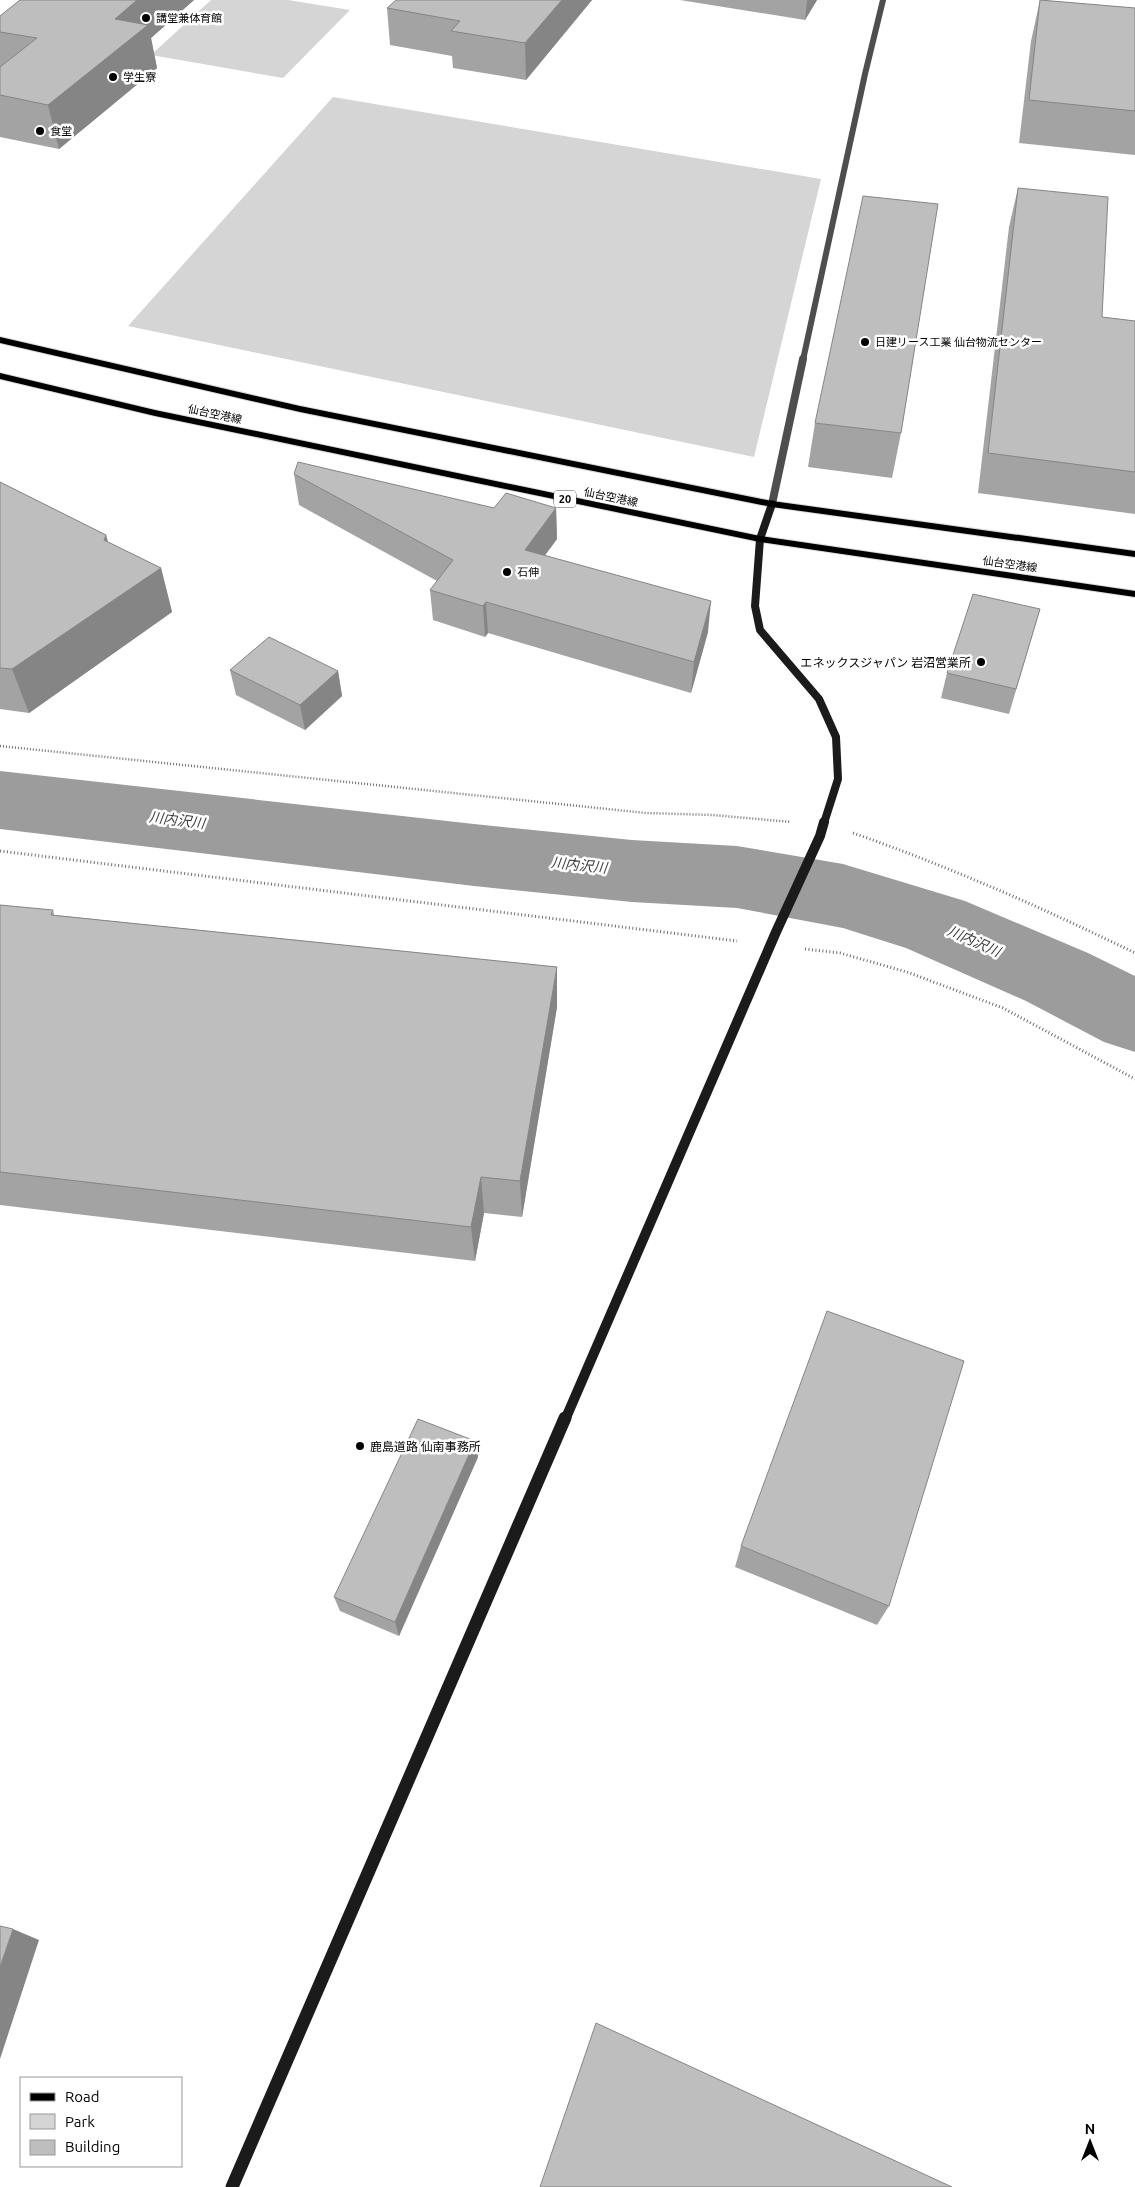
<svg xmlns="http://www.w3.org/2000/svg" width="1135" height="2187" font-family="Ubuntu,'Noto Sans JP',sans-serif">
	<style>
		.green { fill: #d5d5d5 }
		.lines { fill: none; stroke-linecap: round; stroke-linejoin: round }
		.river { fill: #9c9c9c; fill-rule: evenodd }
		.primary-casing { stroke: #dbdbdb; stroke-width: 2 }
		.path-far1 { stroke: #707070; stroke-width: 2.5; stroke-dasharray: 1 2; stroke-linecap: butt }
		.path { stroke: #707070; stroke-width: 3; stroke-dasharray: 1 2.5; stroke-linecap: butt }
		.lane-far1 { stroke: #4e4e4e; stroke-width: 6 }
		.lane { stroke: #4e4e4e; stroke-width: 8 }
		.secondary-far2 { stroke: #1b1b1b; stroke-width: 8 }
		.secondary-far1 { stroke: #1b1b1b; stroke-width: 10 }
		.secondary { stroke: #1b1b1b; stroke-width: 13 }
		.primary { fill: #000; fill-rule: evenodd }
		.wall { fill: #a3a3a3 }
		.shaded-wall { fill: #858585 }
		.building { fill: #bebebe; stroke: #858585 }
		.poi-dot { fill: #000; stroke: #fff; stroke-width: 2 }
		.labels { text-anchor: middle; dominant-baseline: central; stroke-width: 5; stroke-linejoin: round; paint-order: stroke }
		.far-poi-label { font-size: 11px; fill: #000; stroke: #fff; text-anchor: start }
		.far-street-label { font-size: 11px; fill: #000; stroke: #fff }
		.shield { fill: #fff; stroke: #4c4c4c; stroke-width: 1 }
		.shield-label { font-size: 11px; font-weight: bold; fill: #000 }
		.poi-label { font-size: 12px; fill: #000; stroke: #fff; text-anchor: end }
		.water-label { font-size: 14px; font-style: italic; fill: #3d3d3d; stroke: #fff }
	</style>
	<rect width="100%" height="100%" fill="#fff"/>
	<g class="green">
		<polygon points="211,0 288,0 350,10 283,78 151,55"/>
		<polygon points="333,97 821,179 754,457 128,326"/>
	</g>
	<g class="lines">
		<polygon class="river" points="0,771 474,824 632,840 737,846 843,864 965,901 1088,953 1135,976 1135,1052 1104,1042 1026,1001 906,948 843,928 737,908 632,902 474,886 0,829"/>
		<defs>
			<g id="primary">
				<polygon points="0,337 300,406 772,501 1135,551 1135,557 772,507 300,412 0,343"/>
				<polygon points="0,373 155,410 760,536 1135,591 1135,597 760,542 155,416 0,379"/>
			</g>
		</defs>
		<use href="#primary" class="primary-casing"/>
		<polyline class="path-far1" points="0,746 646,813 713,815 791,822"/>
		<g class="path">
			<path d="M853 833C950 867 1043 908 1135 953"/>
			<polyline points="0,851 737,941"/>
			<polyline points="805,949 840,953 907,972 1003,1008 1135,1079"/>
		</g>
		<polyline class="lane-far1" points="803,360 865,74 883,0"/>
		<polyline class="lane" points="772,504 803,359"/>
		<polyline class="secondary-far2" points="772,504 760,539 755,606 760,630 819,699 836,737 838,779 824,823"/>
		<polyline class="secondary-far1" points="565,1420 776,932 820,836 824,822"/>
		<polyline class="secondary" points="232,2187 565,1418"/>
		<use href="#primary" class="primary"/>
	</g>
	<g class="wall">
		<polygon points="20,0 194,0 151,38 157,68 59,149 0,137 0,16"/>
		<polygon points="592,0 526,80 453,68 452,56 390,45 387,8"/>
		<polygon points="680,0 817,0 805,20"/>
		<polygon points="1040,0 1135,8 1135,155 1019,143 1031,41"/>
		<polygon points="1018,188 1102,317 1135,321 1135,514 978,493 1009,227"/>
		<polygon points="815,423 901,433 892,478 808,467"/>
		<polygon points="294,474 494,508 556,508 557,539 545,555 708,632 691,693 488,633 485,637 433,620 430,590 437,581 299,505"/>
		<polygon points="0,482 106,535 108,542 161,568 172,612 29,713 0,709"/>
		<polygon points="1040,609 1009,714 941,698 947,673"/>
		<polygon points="230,670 338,671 342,696 305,730 236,695"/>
		<polygon points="0,905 53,910 54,915 557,967 557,1007 522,1217 484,1213 475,1261 0,1205"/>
		<polygon points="475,1441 478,1457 399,1636 340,1611 334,1597"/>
		<polygon points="741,1546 889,1606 877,1625 735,1567"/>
	</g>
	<g class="shaded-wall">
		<polygon points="137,0 194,0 151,38 157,68 59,149 48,105 115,19"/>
		<polygon points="562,0 592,0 526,80 525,43"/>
		<polygon points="807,0 817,0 805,20"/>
		<polygon points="556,508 557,539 526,581 525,550"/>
		<polygon points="106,535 118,579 104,540"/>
		<polygon points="161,568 172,612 29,713 12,669"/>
		<polygon points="711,601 708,632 691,693 694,662"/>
		<polygon points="486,602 488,633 485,637 483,606"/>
		<polygon points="338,671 342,696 305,730 300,705"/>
		<polygon points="557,967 557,1007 522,1217 520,1181"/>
		<polygon points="481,1177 484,1213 475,1261 471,1227"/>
		<polygon points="475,1441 478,1457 399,1636 395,1622"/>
		<polygon points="13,1929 39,1940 0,2059 0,1967"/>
	</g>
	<g class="building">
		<polygon points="20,0 137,0 115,19 148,25 48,105 0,95 0,67 37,38 0,32 0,16"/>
		<polygon points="396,0 562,0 525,43 451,31 460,21 387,8"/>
		<polygon points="1040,0 1135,8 1135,111 1029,100"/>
		<polygon points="1018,188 1108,197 1102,317 1135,321 1135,472 988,453"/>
		<polygon points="863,196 938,204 901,433 815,423"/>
		<polygon points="298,462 494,508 506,493 556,508 525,550 711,601 694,662 486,602 483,606 430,590 453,560 294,474"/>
		<polygon points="0,482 106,535 104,540 161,568 12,669 0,668"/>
		<polygon points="973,594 1040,609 1016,689 947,673"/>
		<polygon points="269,637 338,671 300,705 230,670"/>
		<polygon points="0,905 53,910 51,915 557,967 520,1181 481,1177 471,1227 0,1172"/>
		<polygon points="827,1311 964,1361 889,1606 741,1546"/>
		<polygon points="418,1419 475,1441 395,1622 334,1597"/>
		<polygon points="0,1926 13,1929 0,1967"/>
		<polygon points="596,2023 952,2187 540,2187"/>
	</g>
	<g class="poi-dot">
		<circle cx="146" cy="18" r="5"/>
		<circle cx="113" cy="77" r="5"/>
		<circle cx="40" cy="131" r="5"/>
		<circle cx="865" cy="342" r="5"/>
		<circle cx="507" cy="572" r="5"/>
		<circle cx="981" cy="662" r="5"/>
		<circle cx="360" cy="1446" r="5"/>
	</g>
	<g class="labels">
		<g class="far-poi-label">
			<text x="156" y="18">講堂兼体育館</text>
			<text x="123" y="77">学生寮</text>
			<text x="50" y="131">食堂</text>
			<text x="875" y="342">日建リース工業 仙台物流センター</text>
			<text x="517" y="572">石伸</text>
		</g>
		<g class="far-street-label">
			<text transform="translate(215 414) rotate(12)">仙台空港線</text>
			<text transform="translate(611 497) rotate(12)">仙台空港線</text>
			<text transform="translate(1010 564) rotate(8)">仙台空港線</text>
		</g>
		<rect class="shield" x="554" y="490.5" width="22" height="17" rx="4"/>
		<g class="shield-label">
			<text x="565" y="499">20</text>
		</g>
		<g class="poi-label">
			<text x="971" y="662">エネックスジャパン 岩沼営業所</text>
			<text x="370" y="1446" text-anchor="start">鹿島道路 仙南事務所</text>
		</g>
		<g class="water-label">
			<text transform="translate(177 820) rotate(7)">川内沢川</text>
			<text transform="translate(579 865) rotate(6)">川内沢川</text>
			<text transform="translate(974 941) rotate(24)">川内沢川</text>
		</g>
	</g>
	<rect x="20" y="2077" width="162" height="90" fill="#ffffff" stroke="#999999"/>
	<rect x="30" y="2093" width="25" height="8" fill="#000000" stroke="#999999"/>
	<text x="65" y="2102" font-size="15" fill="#000000">Road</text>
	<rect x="30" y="2114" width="25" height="15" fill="#d5d5d5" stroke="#999999"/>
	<text x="65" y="2127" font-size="15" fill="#000000">Park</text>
	<rect x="30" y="2140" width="25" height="15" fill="#bebebe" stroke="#999999"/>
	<text x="65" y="2152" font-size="15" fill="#000000">Building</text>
	<g transform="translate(1090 2142)" stroke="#ffffff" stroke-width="4" paint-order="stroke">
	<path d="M0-4L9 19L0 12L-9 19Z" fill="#000000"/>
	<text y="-8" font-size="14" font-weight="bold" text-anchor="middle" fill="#000000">N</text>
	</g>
</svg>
